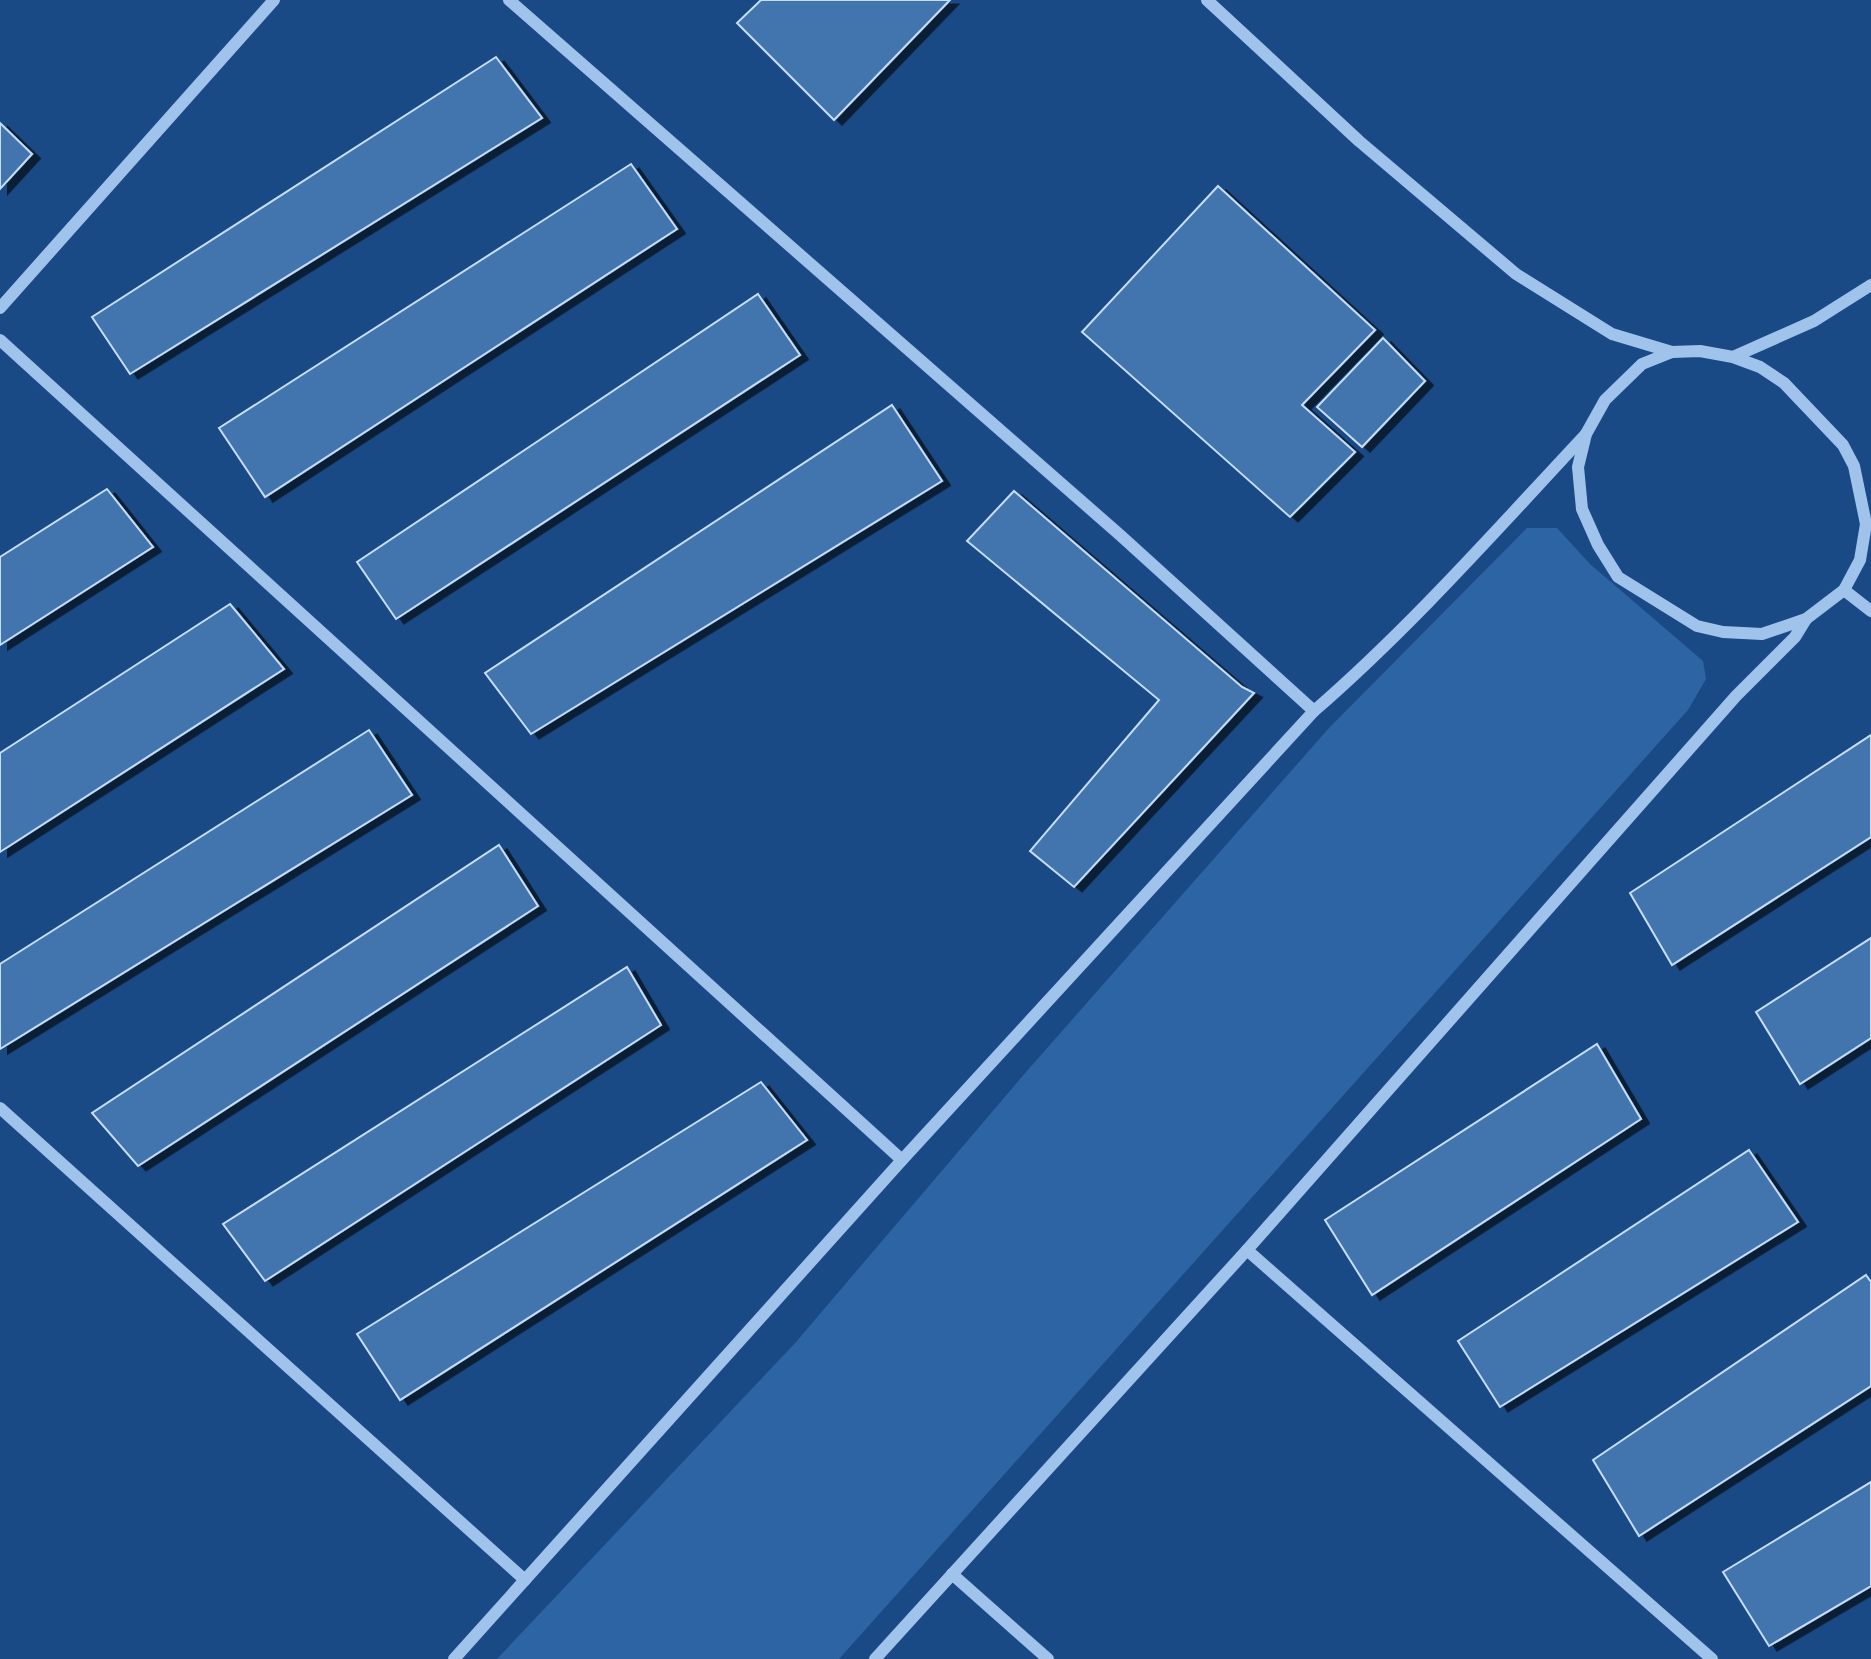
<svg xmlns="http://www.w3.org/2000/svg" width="1871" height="1659" font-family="Cabin,sans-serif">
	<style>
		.green { fill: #2d64a3 }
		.building { fill: #4274ae; stroke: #c5ddf9; stroke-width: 2; filter: url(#shadow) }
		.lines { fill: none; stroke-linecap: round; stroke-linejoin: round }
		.minor { stroke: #a0c3ec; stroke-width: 12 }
	</style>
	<defs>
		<filter id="shadow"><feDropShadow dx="8" dy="4.5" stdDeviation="0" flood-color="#0009"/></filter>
	</defs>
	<rect width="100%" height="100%" fill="#1a4a85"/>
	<polygon class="green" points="1527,528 1557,528 1590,564 1703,661 1706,679 1688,710 839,1659 497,1659 796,1342 1026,1072 1329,728"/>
	<g class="building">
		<polygon points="761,0 950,0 834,120 737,23"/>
		<polygon points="496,57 542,118 130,374 92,317"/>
		<polygon points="0,123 32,154 0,189"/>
		<polygon points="631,164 677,229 265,497 219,428"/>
		<polygon points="1218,186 1375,330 1302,405 1355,452 1290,517 1082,332"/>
		<polygon points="758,294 800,355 396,619 357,562"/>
		<polygon points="1383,338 1425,381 1362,447 1317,407"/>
		<polygon points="892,405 942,481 531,734 485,673"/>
		<polygon points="107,489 153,547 0,645 0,557"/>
		<polygon points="1014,491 1242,687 1254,693 1074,887 1030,851 1159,700 967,541"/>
		<polygon points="230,604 284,669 0,852 0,753"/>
		<polygon points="369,730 412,795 0,1049 0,964"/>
		<polygon points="1871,735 1871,837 1672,965 1630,893"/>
		<polygon points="499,845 538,906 138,1166 92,1113"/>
		<polygon points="1871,938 1871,1038 1800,1084 1756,1012"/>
		<polygon points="627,967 661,1025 265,1281 223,1224"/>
		<polygon points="1597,1044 1641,1119 1372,1295 1325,1220"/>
		<polygon points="761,1082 807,1140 400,1400 357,1334"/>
		<polygon points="1749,1150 1798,1222 1500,1407 1458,1341"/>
		<polygon points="1866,1275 1871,1282 1871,1386 1639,1536 1593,1460"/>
		<polygon points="1871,1482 1871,1586 1769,1646 1723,1572"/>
	</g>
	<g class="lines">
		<g class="minor">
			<polyline points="509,0 1120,535 1314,711"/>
			<polyline points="1207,0 1359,141 1516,274 1612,334 1672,352"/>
			<polyline points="0,308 274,0"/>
			<polyline points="0,340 902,1160"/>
			<polygon points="1700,351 1733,357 1760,367 1784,383 1843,445 1854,466 1866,524 1860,560 1844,590 1806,619 1762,634 1723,632 1697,626 1618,577 1598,545 1582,509 1578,467 1586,434 1605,400 1642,364 1672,352"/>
			<polyline points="1733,357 1814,321 1871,285"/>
			<polyline points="1844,590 1871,611"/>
			<polyline points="0,1108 525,1580"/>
			<polyline points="1247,1250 1712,1659"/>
			<polyline points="952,1574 1048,1659"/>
			<path d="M454 1659 902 1160 1314 711C1412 626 1498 528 1586 434"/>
			<polyline points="875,1659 1247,1250 1736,696 1795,637 1806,619"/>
		</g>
	</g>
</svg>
